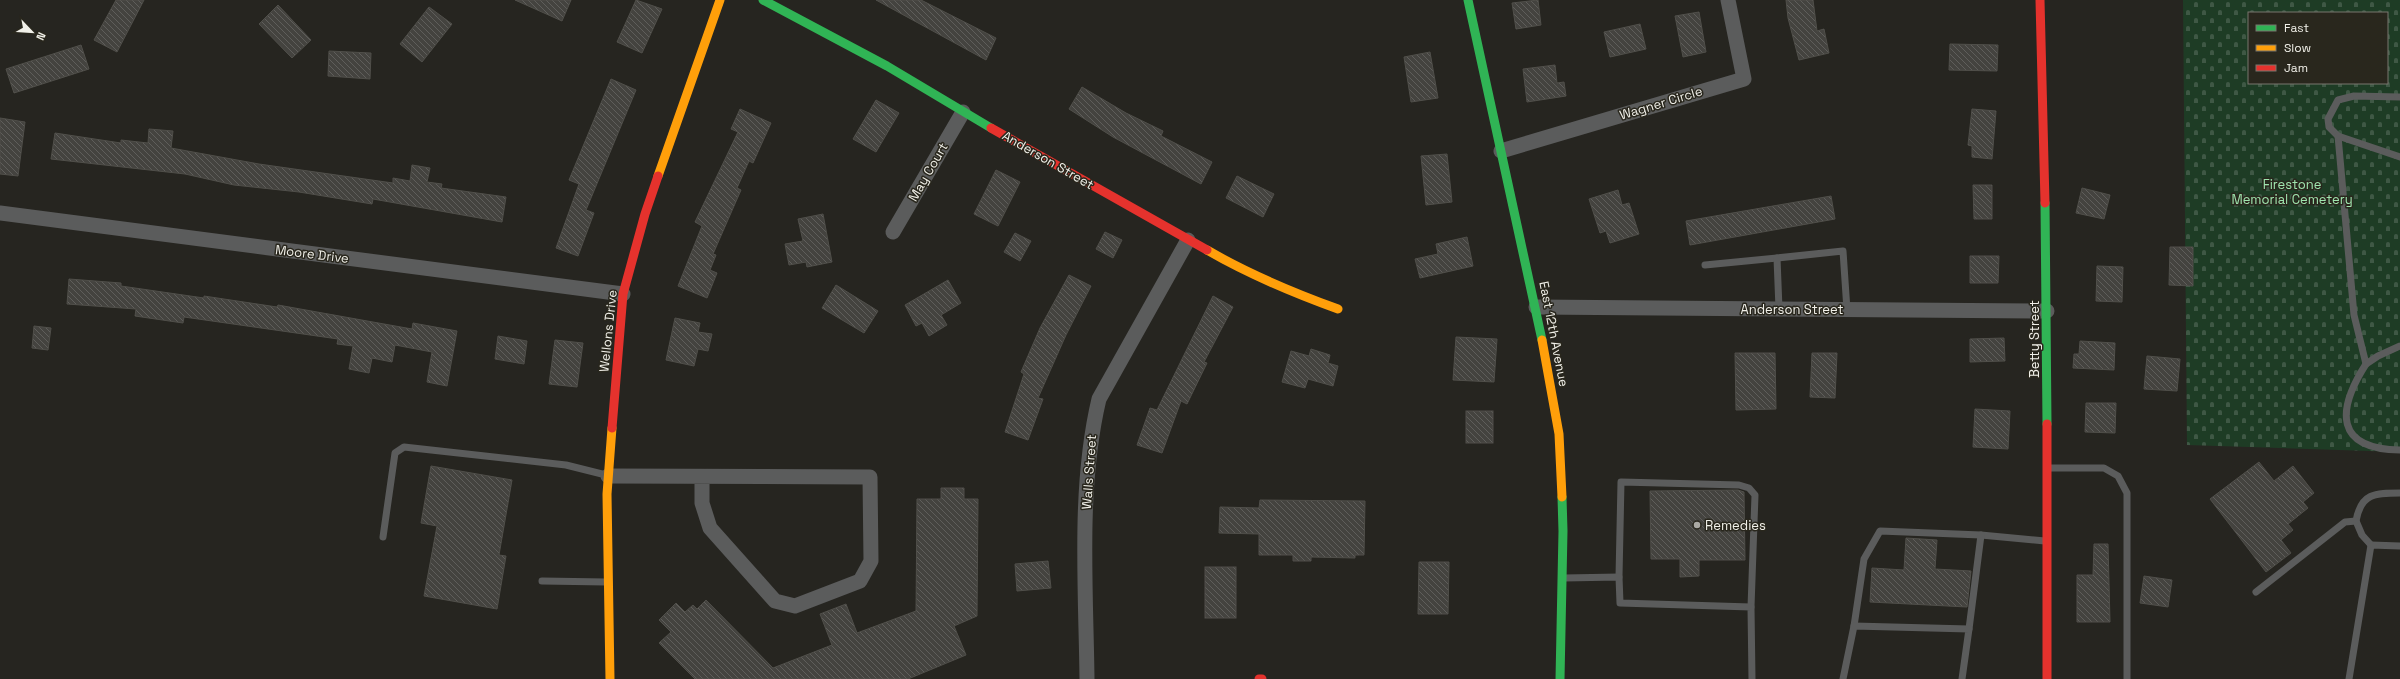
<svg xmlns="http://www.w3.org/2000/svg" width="2400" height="679" font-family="'Space Grotesk',sans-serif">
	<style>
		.cemetery { fill: url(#cemetery-stones); fill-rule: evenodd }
		.building { fill: url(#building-back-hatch); stroke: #504f4a }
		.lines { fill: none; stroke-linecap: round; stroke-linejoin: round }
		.lane { stroke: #5b5c5c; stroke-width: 7 }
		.street { stroke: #5b5c5c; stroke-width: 15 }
		.fast { stroke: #30b455; stroke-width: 9 }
		.slow { stroke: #ff9f0a; stroke-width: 9 }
		.jam { stroke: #e5322d; stroke-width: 9 }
		.poi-dot { fill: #aaa9a3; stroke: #29271d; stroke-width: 1.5 }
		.labels { text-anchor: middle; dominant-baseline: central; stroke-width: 3; stroke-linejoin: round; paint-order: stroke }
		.street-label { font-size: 13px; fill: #f1f0e9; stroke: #29271d }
		.park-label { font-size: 13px; fill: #9fe5ae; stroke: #29271d }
		.poi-label { font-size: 13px; fill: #f1f0e9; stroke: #29271d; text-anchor: start }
	</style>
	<defs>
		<pattern id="cemetery-stones" width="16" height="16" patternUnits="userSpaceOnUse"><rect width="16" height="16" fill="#1e3c25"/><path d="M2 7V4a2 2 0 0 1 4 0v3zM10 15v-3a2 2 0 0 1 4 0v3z" fill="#3f5845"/></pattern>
		<pattern id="building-back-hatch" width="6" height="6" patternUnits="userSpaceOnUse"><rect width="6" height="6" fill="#44433f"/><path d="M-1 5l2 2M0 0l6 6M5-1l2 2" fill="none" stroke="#5f5e5b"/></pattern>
	</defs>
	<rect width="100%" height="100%" fill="#262520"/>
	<path class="cemetery" d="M2183 0H2400V452L2187 445ZM2249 13H2387V83H2249Z"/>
	<g class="building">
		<polygon points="116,0 144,0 117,52 94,40"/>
		<polygon points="515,0 571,0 562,21"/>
		<polygon points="636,0 662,9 642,53 617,42"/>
		<polygon points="876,0 921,0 996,38 986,60"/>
		<polygon points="1538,0 1541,25 1516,29 1512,3"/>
		<polygon points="1786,0 1813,0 1817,31 1824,29 1829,53 1799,60 1788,18"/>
		<polygon points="278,5 311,40 292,58 259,24"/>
		<polygon points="429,7 452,24 422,62 400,44"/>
		<polygon points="1699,12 1706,52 1683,57 1675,16"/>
		<polygon points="1640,24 1646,49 1610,57 1604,32"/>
		<polygon points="1950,44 1998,45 1997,71 1949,70"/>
		<polygon points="81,45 89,69 14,93 6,69"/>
		<polygon points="329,51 371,53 370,79 328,76"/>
		<polygon points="1430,52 1438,98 1411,102 1404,57"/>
		<polygon points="1555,65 1557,83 1564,82 1566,96 1527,102 1523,69"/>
		<polygon points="611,79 636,90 586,210 594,213 578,256 556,248 579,184 569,180"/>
		<polygon points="1082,87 1126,113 1163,131 1161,136 1212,162 1201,184 1113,137 1069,109"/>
		<polygon points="876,100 899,113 876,152 853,139"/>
		<polygon points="740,109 771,123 753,163 749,161 737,188 741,190 713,254 716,255 710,270 717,273 707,298 678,286 702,226 695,222 738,132 731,129"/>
		<polygon points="1972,109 1996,111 1992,159 1972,157 1972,146 1968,145"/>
		<polygon points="0,118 25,122 18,176 0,174"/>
		<polygon points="149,129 173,131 171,148 259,164 393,183 393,178 410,181 412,165 430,168 427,182 442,184 441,188 506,197 502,222 373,199 372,204 299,192 234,185 185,174 51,159 55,133 121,143 121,140 148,143"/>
		<polygon points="1447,154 1452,202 1426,205 1421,156"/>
		<polygon points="996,170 1020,182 998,226 974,214"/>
		<polygon points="1237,176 1274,194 1263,217 1226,198"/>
		<polygon points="1973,185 1992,185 1992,219 1974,219"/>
		<polygon points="2082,188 2110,195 2104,219 2076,213"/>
		<polygon points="1618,190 1622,205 1629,203 1639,234 1610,243 1606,231 1600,233 1589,199"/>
		<polygon points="1831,196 1835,219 1690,245 1686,221"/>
		<polygon points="823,214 832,262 807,267 806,262 789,265 785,244 803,241 798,219"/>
		<polygon points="1105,232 1122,240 1113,258 1096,249"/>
		<polygon points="1015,233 1031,241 1020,261 1004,252"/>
		<polygon points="1467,237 1473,266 1420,278 1415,259 1438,254 1436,244"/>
		<polygon points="2170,247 2193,247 2193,286 2169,285"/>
		<polygon points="1970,256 1999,256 1998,283 1970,283"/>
		<polygon points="2097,266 2123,267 2122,302 2096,301"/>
		<polygon points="1069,275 1091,286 1066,335 1038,398 1043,399 1028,440 1005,432 1024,374 1021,372 1040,328"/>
		<polygon points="69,279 121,283 121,286 204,298 204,296 277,307 278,305 412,329 413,323 457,331 447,386 427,382 432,352 395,345 392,362 372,358 369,373 349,369 353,346 337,344 338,339 184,317 183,323 135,316 136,309 67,304"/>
		<polygon points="948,280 961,303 941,315 947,325 929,336 922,323 916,326 905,305"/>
		<polygon points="836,285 878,311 864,333 822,308"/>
		<polygon points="1213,296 1233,307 1204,362 1207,363 1187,404 1181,401 1162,453 1137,445 1150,408 1157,410"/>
		<polygon points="675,318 700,323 698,332 712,334 708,351 698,349 694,366 666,360"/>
		<polygon points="34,326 51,328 48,350 32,348"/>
		<polygon points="498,336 527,341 524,364 495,359"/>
		<polygon points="1456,337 1497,339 1494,382 1453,380"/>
		<polygon points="2004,338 2005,361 1970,362 1970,339"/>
		<polygon points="555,340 583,343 577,387 549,384"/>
		<polygon points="2080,341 2115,343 2114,370 2073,368 2074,354 2079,354"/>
		<polygon points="1311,349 1330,355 1328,363 1338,366 1333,386 1308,379 1305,388 1282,382 1291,351 1309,356"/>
		<polygon points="1735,353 1775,353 1776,409 1736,410"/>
		<polygon points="1812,353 1837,353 1835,398 1810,397"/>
		<polygon points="2147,356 2180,359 2177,391 2144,389"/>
		<polygon points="2086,403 2116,403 2115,433 2085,432"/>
		<polygon points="1975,409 2010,411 2008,449 1973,447"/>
		<rect x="1466" y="411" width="27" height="32"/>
		<polygon points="2259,462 2274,481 2293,466 2314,493 2303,502 2308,508 2288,524 2293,530 2281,540 2291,553 2266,572 2210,499"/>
		<polygon points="431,466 512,480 499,555 506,556 497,609 424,596 437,526 421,523"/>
		<polygon points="941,488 964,488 964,499 978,499 977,616 954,626 966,655 908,679 695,679 659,643 671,632 659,620 676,603 685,612 693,605 697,609 706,600 773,668 832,645 820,614 846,604 857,633 916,611 917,499 941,499"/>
		<polygon points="1738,490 1744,492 1745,560 1699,560 1699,576 1680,577 1680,559 1651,559 1650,491"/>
		<polygon points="1260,500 1365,501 1364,555 1355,555 1355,558 1311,557 1311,561 1293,561 1293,555 1259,555 1259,534 1219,533 1220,507 1259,508"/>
		<polygon points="1906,538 1937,540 1935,569 1971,571 1967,607 1870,602 1872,568 1904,570"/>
		<polygon points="2094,544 2108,544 2110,622 2077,622 2077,575 2093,575"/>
		<polygon points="1048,561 1051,588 1017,591 1015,564"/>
		<polygon points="1419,562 1449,562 1448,614 1418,614"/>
		<rect x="1205" y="567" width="31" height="51"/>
		<polygon points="2144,576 2172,580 2168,607 2140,603"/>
	</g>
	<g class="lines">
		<g class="lane">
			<path d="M2400 97 2354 96 2338 100 2328 119 2329 127 2338 136 2354 315 2366 364C2336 411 2335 449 2400 450"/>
			<polyline points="2338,136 2400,157"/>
			<polyline points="1705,265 1777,258"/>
			<polyline points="1779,309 1777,258 1843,251 1847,310"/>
			<polyline points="2366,364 2378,356 2400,346"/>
			<polyline points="2048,468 2104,468 2118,476 2127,493 2127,679"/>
			<path d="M2356 521C2361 493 2375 493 2400 493"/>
			<polyline points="383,537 395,453 404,447 566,465 606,475"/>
			<polyline points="1619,577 1621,482 1739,485 1749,488 1755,495 1751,607"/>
			<polyline points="1564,578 1619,577 1620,603 1751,607 1752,679"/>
			<polyline points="542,581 606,582"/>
			<polyline points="2256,592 2345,522 2356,521 2362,535 2371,545"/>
			<polyline points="1854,626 1864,559 1880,531 1981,535 2045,541"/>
			<polyline points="1969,629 1981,535"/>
			<polyline points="1843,679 1854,626 1969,629 1962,679"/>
			<polyline points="2349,679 2371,545 2400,546"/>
		</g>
		<g class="street">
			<polyline points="1501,151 1744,79 1728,0"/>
			<polyline points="0,213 623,294"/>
			<polyline points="893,232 963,112"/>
			<polyline points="1536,307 2047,311"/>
			<polyline points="608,476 870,477 871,561 860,581 795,606 775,601 710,528 702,503 702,477"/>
			<path d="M1087 679C1086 589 1078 487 1099 399L1188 240"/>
		</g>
		<g class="fast">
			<polyline points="763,0 887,66 991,128"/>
			<polyline points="1468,0 1542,340"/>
			<polyline points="2045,203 2047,424"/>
			<polyline points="1560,679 1563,531 1562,497"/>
		</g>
		<g class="slow">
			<polyline points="658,176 720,0"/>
			<path d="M1207 250C1250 275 1291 292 1338 309"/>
			<polyline points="1542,340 1559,434 1562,497"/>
			<polyline points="610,679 607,494 612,428"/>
		</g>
		<g class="jam">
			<polyline points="2040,0 2045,203"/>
			<polyline points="991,128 1207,250"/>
			<polyline points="2047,424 2047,679"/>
			<polyline points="612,428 623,294 645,214 658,176"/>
			<polyline points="1259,679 1262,679"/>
		</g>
	</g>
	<circle class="poi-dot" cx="1697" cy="525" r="4"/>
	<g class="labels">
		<g class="street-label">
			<text transform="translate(1661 103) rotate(-17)">Wagner Circle</text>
			<text transform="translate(1048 160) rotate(30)">Anderson Street</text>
			<text transform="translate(928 172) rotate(-60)">May Court</text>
			<text transform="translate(312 254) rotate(7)">Moore Drive</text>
			<text x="1792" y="309">Anderson Street</text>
			<text transform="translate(608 331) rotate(-84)">Wellons Drive</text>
			<text transform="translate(1554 334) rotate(79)">East 12th Avenue</text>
			<text transform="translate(2034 339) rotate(-90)">Betty Street</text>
			<text transform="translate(1089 472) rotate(-86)">Walls Street</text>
		</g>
		<g class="park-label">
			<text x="2292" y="184">Firestone<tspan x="2292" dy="15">Memorial Cemetery</tspan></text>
		</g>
		<g class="poi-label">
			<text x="1705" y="525">Remedies</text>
		</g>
	</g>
	<rect x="2248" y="12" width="140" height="72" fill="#29271d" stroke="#79776f"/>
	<rect x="2256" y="25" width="20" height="6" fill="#30b455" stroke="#79776f"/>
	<text x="2284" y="32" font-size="12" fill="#f1f0e9">Fast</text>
	<rect x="2256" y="45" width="20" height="6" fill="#ff9f0a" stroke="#79776f"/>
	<text x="2284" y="52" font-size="12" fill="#f1f0e9">Slow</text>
	<rect x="2256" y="65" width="20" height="6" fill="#e5322d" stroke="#79776f"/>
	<text x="2284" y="72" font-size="12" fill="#f1f0e9">Jam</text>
	<g transform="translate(32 32) rotate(115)" stroke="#29271d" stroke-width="3" paint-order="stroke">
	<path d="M0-3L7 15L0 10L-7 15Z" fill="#f1f0e9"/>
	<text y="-6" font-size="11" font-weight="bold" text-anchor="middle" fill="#f1f0e9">N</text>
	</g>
</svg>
